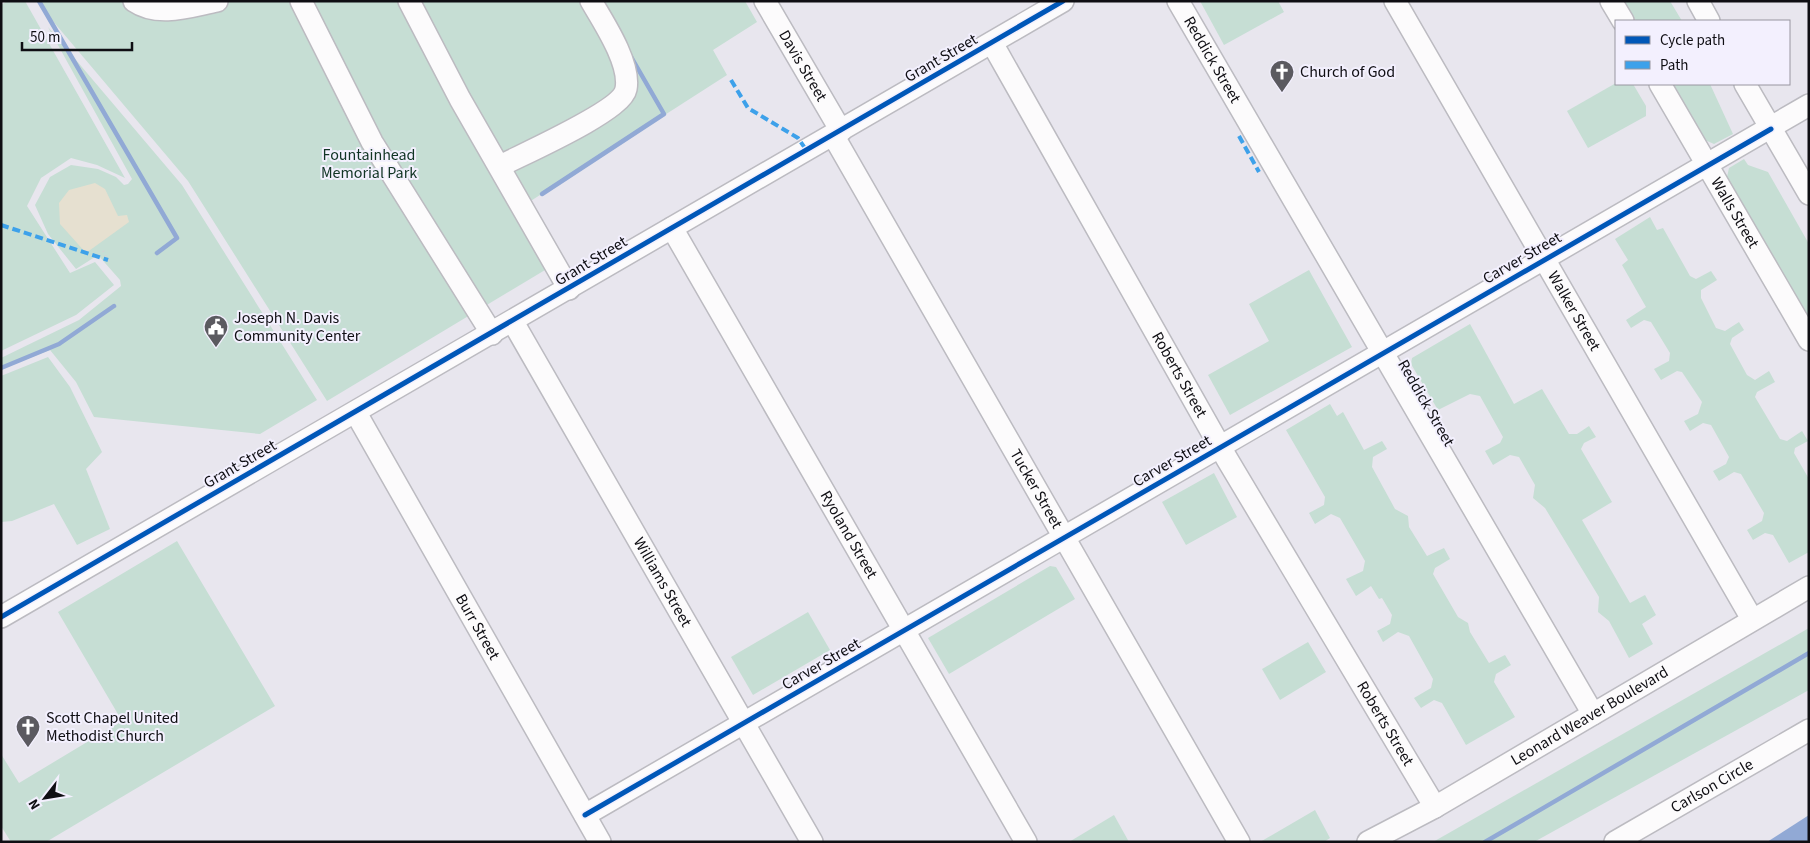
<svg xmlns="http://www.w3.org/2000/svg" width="1810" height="843" font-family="'Source Sans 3',sans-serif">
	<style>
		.green { fill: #c6ded4 }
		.sand { fill: #e6e0d0 }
		.water { fill: #91a9d5 }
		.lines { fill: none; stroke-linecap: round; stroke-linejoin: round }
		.stream { stroke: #91a9d5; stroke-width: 4.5 }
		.minor-casing { stroke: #bcbbc1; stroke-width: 24 }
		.path { stroke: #d2d2d4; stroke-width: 2.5; stroke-dasharray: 1 4; stroke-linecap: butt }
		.minor { stroke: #fcfbfc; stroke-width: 21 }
		.quiet { stroke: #3da1ea; stroke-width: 4; stroke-dasharray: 8 4; stroke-linecap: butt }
		.cycleway-casing { stroke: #f3f0fe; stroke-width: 8 }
		.cycleway { stroke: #0057b8; stroke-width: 5 }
		.labels { text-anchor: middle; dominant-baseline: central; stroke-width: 4; stroke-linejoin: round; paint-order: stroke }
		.street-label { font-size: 16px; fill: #0f0e13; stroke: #f3f0fe }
		.poi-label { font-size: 16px; fill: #0f0e13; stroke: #f3f0fe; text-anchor: start }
		.park-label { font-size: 16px; fill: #113424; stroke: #f3f0fe }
	</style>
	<rect width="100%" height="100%" fill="#e8e6ee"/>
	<g class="green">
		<polygon points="7,1 25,1 125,178 97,165 71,158 41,178 27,206 70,273 95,262 114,285 76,315 1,351 1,5"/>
		<polygon points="39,1 600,1 643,77 602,1 745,1 757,22 713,50 727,75 526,204 560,261 327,401 188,181 41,7"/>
		<polygon points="1200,1 1278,1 1284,12 1224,45"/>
		<polygon points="1624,1 1670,1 1682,21 1636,21"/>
		<polygon points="48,27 182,185 317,400 260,434 94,417 76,382 50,350 1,369 1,358 79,320 121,286 120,280 98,255 76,269 48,234 35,205 50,177 71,165 98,169 116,177 124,185 128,184 132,179"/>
		<polygon points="1616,83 1633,84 1646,106 1646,116 1588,148 1567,111"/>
		<polygon points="1672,84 1710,84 1733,134 1714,144 1705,140"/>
		<polygon points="1744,159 1748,165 1768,172 1809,244 1809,321 1727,177 1729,168"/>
		<polygon points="1650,217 1657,230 1663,228 1690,276 1696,279 1711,271 1717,280 1701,290 1701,298 1716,328 1725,331 1739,322 1744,330 1732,338 1730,344 1747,375 1755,380 1769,371 1775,382 1757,392 1755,397 1780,439 1787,441 1802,431 1808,441 1795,448 1794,453 1809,479 1809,552 1789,563 1773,535 1765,533 1753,540 1747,530 1762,521 1764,513 1741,474 1734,472 1719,481 1713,471 1726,464 1729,457 1711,425 1703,423 1690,431 1684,421 1698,414 1702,402 1682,372 1677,371 1661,380 1654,369 1669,361 1670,353 1651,322 1644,320 1631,328 1626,320 1646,307 1622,265 1628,260 1615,239"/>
		<polygon points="1309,270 1352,347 1230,415 1208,375 1269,341 1249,304"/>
		<polygon points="1470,324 1514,404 1542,389 1569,434 1577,434 1589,426 1596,437 1584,443 1581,449 1612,502 1582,520 1630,603 1645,595 1656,615 1642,624 1653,644 1629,658 1609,621 1598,612 1599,597 1545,508 1533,498 1535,485 1519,457 1510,455 1493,465 1485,451 1500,443 1503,437 1480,396 1470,394 1438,410 1411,364 1412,358"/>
		<polygon points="48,357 70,387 102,452 86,469 110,529 77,545 54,504 12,521 1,522 1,376"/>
		<polygon points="1330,404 1337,416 1343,412 1364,450 1382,441 1387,449 1373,457 1372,467 1395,509 1408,516 1409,527 1427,556 1444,548 1450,559 1435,568 1433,574 1458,617 1468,623 1470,632 1489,663 1505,655 1511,665 1496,674 1494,682 1515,717 1466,745 1442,703 1434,700 1421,708 1414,698 1431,688 1433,679 1409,636 1398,632 1383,642 1377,631 1390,624 1392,615 1382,598 1379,599 1371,586 1356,596 1346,579 1363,571 1365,561 1340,518 1331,514 1315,524 1309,513 1324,505 1325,497 1286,430"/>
		<polygon points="1214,473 1237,517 1186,545 1162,502"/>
		<polygon points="177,541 275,706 46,842 11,842 1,826 1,754 19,783 122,721 58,612"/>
		<polygon points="1050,566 1056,567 1075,599 949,674 928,638"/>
		<polygon points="808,612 830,650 753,695 731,657"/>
		<polygon points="1809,628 1809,690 1534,842 1433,842"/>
		<polygon points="1308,642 1326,672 1280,700 1262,669"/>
		<polygon points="1315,810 1330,838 1324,842 1260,842"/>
		<polygon points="1114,815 1129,842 1069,842"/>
	</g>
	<polygon class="sand" points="95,183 105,189 118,216 127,215 129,222 86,253 60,224 59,203 69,190"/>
	<polygon class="water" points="1809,815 1809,840 1805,842 1767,842"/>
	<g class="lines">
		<g class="stream">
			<polyline points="39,1 177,238 157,253"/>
			<polyline points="542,194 664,114 630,55"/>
			<polyline points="1,368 59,344 114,306"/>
			<polyline points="1485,842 1809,653"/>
		</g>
		<defs>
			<g id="minor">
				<path d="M134 1C159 18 191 6 217 1"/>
				<polyline points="301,1 372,142 492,334"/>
				<polyline points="409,1 460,99 569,289"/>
				<path id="s1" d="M765 1 841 131"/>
				<path id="s2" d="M1178 1 1593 714"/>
				<path id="s3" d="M1395 1 1752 619"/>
				<polyline points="1611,1 1623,21"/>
				<polyline points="1698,1 1709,21"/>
				<path id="s4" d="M992 43 1227 459 1435 807"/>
				<path id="s5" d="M1660 84 1809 340"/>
				<polyline points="1745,84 1809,194"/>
				<path id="s6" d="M833 135 1239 842"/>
				<path d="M500 166C523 154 622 111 626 89 631 64 604 23 591 1"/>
				<path id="s7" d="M672 228 1026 842"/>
				<path id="s8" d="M513 322 812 842"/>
				<path id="s9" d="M356 413 600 842"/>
				<polyline points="1,617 1063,1"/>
				<polyline points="585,815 1809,105"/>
				<path id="s10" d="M1368 842 1435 807 1809 587"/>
				<path id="s11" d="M1615 842 1809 730"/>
			</g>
		</defs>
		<use href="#minor" class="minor-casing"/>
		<polyline class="path" points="103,251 110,263"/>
		<use href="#minor" class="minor"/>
		<g class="quiet">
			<polyline points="731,80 748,108 798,138 807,151"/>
			<polyline points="1239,136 1259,172"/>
			<polyline points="1,225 108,260"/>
		</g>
		<defs>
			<g id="cycleway">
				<polyline points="1,617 1063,1"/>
				<polyline points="585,815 1771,129"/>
			</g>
		</defs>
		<use href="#cycleway" class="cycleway-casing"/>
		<use href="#cycleway" class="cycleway"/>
	</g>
	<defs>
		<symbol id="church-pin" viewBox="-11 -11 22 30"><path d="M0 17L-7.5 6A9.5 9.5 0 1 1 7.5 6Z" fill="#5b5a60" stroke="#f3f0fe"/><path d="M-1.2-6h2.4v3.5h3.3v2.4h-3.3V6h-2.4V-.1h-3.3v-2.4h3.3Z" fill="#fff"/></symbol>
		<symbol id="civic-pin" viewBox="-11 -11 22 30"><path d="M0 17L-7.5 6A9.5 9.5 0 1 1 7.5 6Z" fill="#5b5a60" stroke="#f3f0fe"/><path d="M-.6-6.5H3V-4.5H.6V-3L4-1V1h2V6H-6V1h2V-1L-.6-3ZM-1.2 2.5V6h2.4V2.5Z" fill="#fff"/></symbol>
	</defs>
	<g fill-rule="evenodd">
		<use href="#church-pin" x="1268" y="58" width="28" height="38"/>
		<use href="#civic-pin" x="202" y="313" width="28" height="38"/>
		<use href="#church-pin" x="14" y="713" width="28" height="38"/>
	</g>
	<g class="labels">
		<g class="street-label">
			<text transform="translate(941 58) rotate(-30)">Grant Street</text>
			<text stroke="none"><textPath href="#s2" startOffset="68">Reddick Street</textPath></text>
			<text stroke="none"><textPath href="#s1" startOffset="75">Davis Street</textPath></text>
			<text stroke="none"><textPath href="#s5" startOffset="149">Walls Street</textPath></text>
			<text transform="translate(1522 258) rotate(-30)">Carver Street</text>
			<text transform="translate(591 261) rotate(-31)">Grant Street</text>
			<text stroke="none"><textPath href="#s3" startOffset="358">Walker Street</textPath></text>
			<text stroke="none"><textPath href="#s4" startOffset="381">Roberts Street</textPath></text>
			<text transform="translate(1426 403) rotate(60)">Reddick Street</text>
			<text transform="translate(1172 461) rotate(-30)">Carver Street</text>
			<text transform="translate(240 464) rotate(-30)">Grant Street</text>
			<text stroke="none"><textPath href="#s6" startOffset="408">Tucker Street</textPath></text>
			<text stroke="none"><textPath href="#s7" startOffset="354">Ryoland Street</textPath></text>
			<text stroke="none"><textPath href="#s8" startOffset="300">Williams Street</textPath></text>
			<text stroke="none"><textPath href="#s9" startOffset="246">Burr Street</textPath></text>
			<text transform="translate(821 664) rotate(-30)">Carver Street</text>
			<text stroke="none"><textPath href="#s10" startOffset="255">Leonard Weaver Boulevard</textPath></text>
			<text stroke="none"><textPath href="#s4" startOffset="786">Roberts Street</textPath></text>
			<text stroke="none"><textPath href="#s11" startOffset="112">Carlson Circle</textPath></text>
		</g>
		<g class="poi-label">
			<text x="1300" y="72">Church of God</text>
			<text x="234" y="318">Joseph N. Davis<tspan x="234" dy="18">Community Center</tspan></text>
			<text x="46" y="718">Scott Chapel United<tspan x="46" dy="18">Methodist Church</tspan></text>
		</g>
		<g class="park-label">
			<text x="369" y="155">Fountainhead<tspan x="369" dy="18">Memorial Park</tspan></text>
		</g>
	</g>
	<rect width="1810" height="843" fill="none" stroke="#0f0e13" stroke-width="5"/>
	<rect x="1615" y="20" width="175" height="65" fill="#f3f0fe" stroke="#9896a0"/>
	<rect x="1625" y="36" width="25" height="8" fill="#0057b8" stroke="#9896a0"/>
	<text x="1660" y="45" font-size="15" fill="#0f0e13">Cycle path</text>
	<rect x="1625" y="61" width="25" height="8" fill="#3da1ea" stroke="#9896a0"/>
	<text x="1660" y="70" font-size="15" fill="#0f0e13">Path</text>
	<g transform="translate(45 798) rotate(239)" stroke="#f3f0fe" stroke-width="4" paint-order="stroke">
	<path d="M0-4L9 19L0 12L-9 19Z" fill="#0f0e13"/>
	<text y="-8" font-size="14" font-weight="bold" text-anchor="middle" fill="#0f0e13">N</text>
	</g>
	<path d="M22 42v8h110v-8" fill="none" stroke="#0f0e13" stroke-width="2.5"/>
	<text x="30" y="42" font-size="15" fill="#0f0e13" stroke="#f3f0fe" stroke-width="4" paint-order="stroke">50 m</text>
</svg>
